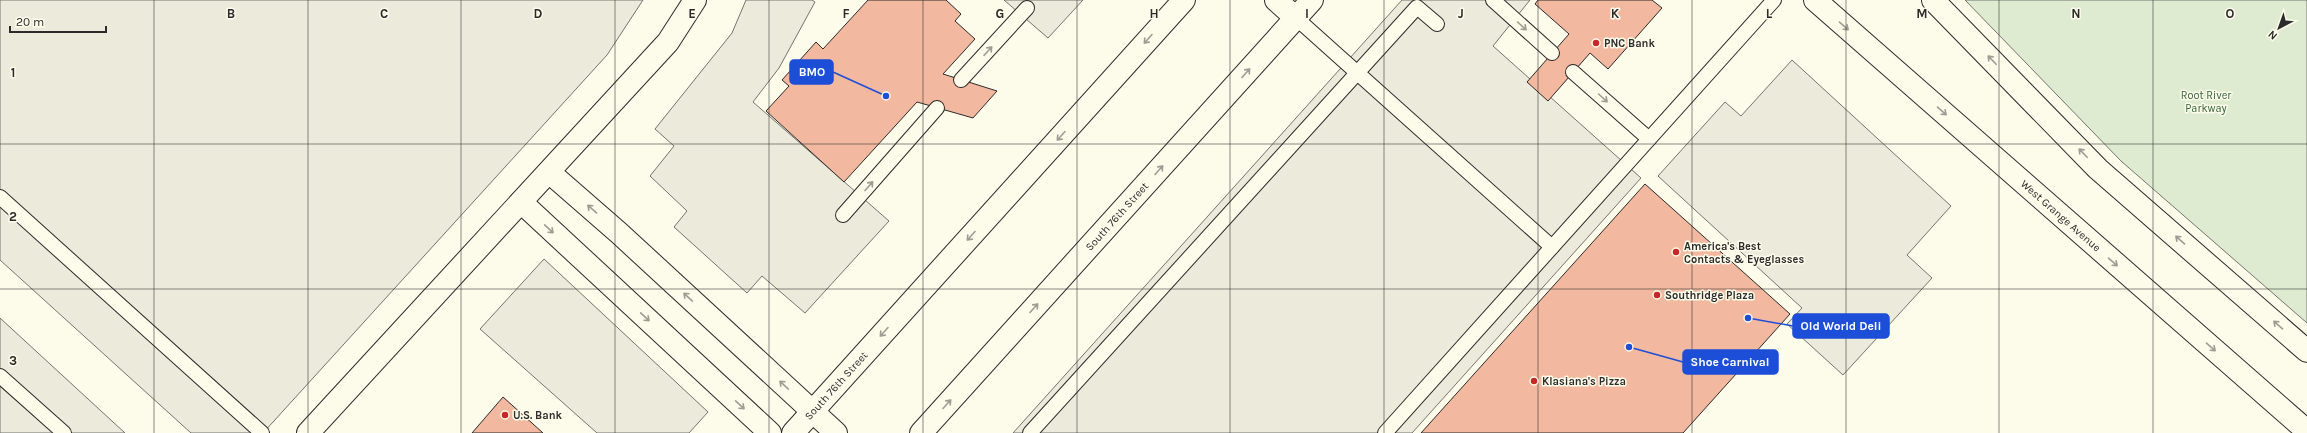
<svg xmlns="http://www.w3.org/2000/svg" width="2307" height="433" font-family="Karla,sans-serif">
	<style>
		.green { fill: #deebd1; stroke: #74746e }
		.parking { fill: #eceadb; stroke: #74746e }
		.building { fill: #f2b8a0; stroke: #2b2b2b }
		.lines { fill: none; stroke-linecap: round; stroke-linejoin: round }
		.service-casing { stroke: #2b2b2b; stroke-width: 16 }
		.minor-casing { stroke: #2b2b2b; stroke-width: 24 }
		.tertiary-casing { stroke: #2b2b2b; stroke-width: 24 }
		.secondary-casing { stroke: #2b2b2b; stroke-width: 24 }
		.service { stroke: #fdfbea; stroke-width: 14 }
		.minor { stroke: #fdfbea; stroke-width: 22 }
		.tertiary { stroke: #fdfbea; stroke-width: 22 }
		.secondary { stroke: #fdfbea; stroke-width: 22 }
		.oneway { stroke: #9e9d94 }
		.grid { fill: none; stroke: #2b2b2b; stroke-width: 1; stroke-opacity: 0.55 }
		.poi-dot { fill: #c62828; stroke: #fdfbea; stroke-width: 1.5 }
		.labels { text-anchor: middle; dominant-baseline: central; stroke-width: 3; stroke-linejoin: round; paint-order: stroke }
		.poi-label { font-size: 11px; font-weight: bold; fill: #2b2b2b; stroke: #fdfbea; text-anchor: start }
		.park-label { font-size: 11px; fill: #34623c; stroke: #fdfbea }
		.street-label { font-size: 11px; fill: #2b2b2b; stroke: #fdfbea }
		.grid-label { font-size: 13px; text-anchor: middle; font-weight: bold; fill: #2b2b2b; stroke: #fdfbea; stroke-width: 3; stroke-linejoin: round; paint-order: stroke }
		.leader { fill: none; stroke: #1d4ed8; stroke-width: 1.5 }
		.callout-dot { fill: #1d4ed8; stroke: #fdfbea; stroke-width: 1.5 }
		.callout { fill: #1d4ed8; stroke: #1d4ed8; stroke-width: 1.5 }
		.callout-label { font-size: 12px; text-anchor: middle; font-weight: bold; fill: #fff }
	</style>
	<rect width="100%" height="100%" fill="#fdfbea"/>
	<polygon class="green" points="1965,0 2307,0 2307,323 2121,161"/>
	<g class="parking">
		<polygon points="0,0 643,0 607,55 263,433 191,433 0,260"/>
		<polygon points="746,0 812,0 815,2 779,68 753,102 889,221 805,313 762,276 747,293 674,227 687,211 650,176 674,146 655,129 732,33"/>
		<polygon points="1004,0 1083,0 1048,38"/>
		<polygon points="1402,0 1530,0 1493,46 1641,178 1412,433 1013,433"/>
		<polygon points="1792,60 1951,206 1907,255 1932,278 1843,375 1787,324 1802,308 1658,176 1725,102 1741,116"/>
		<polygon points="544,259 708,412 689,433 597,433 480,329"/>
		<polygon points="0,318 125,433 0,433"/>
	</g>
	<g class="building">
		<polygon points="868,0 946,0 961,14 955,21 975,39 943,74 997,91 973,118 917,102 844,182 766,111 789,86 782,80 816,42 823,49"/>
		<polygon points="1538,0 1652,0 1662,8 1608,69 1590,53 1548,101 1527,82 1569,34 1535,4"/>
		<polygon points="1645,184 1790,314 1683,433 1421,433"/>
		<polygon points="503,397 543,433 472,433"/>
	</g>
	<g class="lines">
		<defs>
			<g id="service">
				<polyline points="1493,0 1552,53"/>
				<polyline points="1296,18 1552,247"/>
				<polyline points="1573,72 1649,139"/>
				<polyline points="961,80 1027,8"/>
				<polyline points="0,197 262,433"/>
				<polyline points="843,215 937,108"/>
				<polyline points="0,376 64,433"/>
				<polyline points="1030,433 1417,7 1437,24"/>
				<polyline points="1385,433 1774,0"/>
			</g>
			<g id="minor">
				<polyline points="549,172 619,233 836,433"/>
				<polyline points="521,202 770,433"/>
				<polyline points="308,433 668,42 695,0"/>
			</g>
			<g id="tertiary">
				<path id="s1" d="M1815 0 2307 431"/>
				<polyline points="1933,0 2098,169 2307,351"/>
			</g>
			<g id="secondary">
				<polyline points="1276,0 1296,18"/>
				<path id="s2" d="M793 433 1184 0"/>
				<path id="s3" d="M921 433 1312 0"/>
			</g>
		</defs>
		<use href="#service" class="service-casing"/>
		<use href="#minor" class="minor-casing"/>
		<use href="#tertiary" class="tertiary-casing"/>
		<use href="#secondary" class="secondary-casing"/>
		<use href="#service" class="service"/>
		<use href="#minor" class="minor"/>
		<use href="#tertiary" class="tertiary"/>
		<use href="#secondary" class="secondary"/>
	</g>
	<defs><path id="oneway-shaft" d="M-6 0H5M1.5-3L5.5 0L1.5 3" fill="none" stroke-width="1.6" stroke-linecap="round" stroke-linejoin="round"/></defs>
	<g class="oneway">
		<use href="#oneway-shaft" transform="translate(1522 26) rotate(42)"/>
		<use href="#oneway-shaft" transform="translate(1844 26) rotate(41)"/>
		<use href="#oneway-shaft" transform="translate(1148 39) rotate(132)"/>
		<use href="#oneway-shaft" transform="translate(988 51) rotate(-48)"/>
		<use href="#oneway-shaft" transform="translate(1992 60) rotate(-134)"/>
		<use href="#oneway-shaft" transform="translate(1246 73) rotate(-48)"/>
		<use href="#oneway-shaft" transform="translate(1603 98) rotate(42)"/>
		<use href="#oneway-shaft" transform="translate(1942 111) rotate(41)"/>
		<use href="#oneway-shaft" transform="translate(1061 136) rotate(132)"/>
		<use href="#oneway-shaft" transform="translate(2083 153) rotate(-134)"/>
		<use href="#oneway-shaft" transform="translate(1159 170) rotate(-48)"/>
		<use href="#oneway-shaft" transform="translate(869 186) rotate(-49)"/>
		<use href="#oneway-shaft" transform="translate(592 209) rotate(-139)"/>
		<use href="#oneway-shaft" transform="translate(549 229) rotate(43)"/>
		<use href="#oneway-shaft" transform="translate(971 236) rotate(132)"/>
		<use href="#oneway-shaft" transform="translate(2180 240) rotate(-139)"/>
		<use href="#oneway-shaft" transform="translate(2113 262) rotate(41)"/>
		<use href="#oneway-shaft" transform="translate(688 297) rotate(-137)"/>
		<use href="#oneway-shaft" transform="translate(1034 308) rotate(-48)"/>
		<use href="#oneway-shaft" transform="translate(645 317) rotate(43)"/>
		<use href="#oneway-shaft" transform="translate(2278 325) rotate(-139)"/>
		<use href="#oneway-shaft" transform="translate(884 332) rotate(132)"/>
		<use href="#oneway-shaft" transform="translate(2211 347) rotate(41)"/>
		<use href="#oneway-shaft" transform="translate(784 385) rotate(-137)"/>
		<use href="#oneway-shaft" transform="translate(947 404) rotate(-48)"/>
		<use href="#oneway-shaft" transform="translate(740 405) rotate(43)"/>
	</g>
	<path class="grid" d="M154 0V433M308 0V433M461 0V433M615 0V433M769 0V433M923 0V433M1077 0V433M1230 0V433M1384 0V433M1538 0V433M1692 0V433M1846 0V433M1999 0V433M2153 0V433M0 144H2307M0 289H2307"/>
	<g class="poi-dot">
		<circle cx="1596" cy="43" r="4"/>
		<circle cx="1676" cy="252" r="4"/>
		<circle cx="1657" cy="295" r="4"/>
		<circle cx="1534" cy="381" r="4"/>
		<circle cx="505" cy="415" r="4"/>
	</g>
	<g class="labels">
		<g class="poi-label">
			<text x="1604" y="43">PNC Bank</text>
			<text x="1684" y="246">America's Best<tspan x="1684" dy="13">Contacts &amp; Eyeglasses</tspan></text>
			<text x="1665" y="295">Southridge Plaza</text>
			<text x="1542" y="381">Klasiana's Pizza</text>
			<text x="513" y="415">U.S. Bank</text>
		</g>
		<g class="park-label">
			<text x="2206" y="95">Root River<tspan x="2206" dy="13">Parkway</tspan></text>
		</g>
		<g class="street-label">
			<text stroke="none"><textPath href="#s1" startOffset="327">West Grange Avenue</textPath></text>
			<text stroke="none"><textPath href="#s3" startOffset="292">South 76th Street</textPath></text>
			<text stroke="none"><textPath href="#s2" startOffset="64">South 76th Street</textPath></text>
		</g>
	</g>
	<g class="grid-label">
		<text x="231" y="18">B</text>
		<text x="384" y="18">C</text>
		<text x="538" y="18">D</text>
		<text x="692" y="18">E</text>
		<text x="846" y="18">F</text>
		<text x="1000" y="18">G</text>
		<text x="1154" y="18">H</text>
		<text x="1307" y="18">I</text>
		<text x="1461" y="18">J</text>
		<text x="1615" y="18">K</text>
		<text x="1769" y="18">L</text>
		<text x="1922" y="18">M</text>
		<text x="2076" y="18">N</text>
		<text x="2230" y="18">O</text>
		<text x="13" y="77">1</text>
		<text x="13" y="221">2</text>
		<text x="13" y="365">3</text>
	</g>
	<path class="leader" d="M886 96L833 72M1748 318L1793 326M1629 347L1683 362"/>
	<g class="callout-dot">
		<circle cx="886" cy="96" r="4"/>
		<circle cx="1748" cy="318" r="4"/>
		<circle cx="1629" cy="347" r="4"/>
	</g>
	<g class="callout">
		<rect x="790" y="60" width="43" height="24" rx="4"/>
		<rect x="1793" y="314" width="96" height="24" rx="4"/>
		<rect x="1683" y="350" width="95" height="24" rx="4"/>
	</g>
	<g class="callout-label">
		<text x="812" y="76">BMO</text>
		<text x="1841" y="330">Old World Deli</text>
		<text x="1730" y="366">Shoe Carnival</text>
	</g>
	<g transform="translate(2279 28) rotate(221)" stroke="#fdfbea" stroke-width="3" paint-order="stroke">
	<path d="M0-3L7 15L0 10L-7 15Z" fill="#2b2b2b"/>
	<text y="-6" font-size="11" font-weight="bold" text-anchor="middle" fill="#2b2b2b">N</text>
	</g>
	<path d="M10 26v6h96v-6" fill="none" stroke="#2b2b2b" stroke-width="2"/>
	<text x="16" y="26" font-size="12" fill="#2b2b2b" stroke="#fdfbea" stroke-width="3" paint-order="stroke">20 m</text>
</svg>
